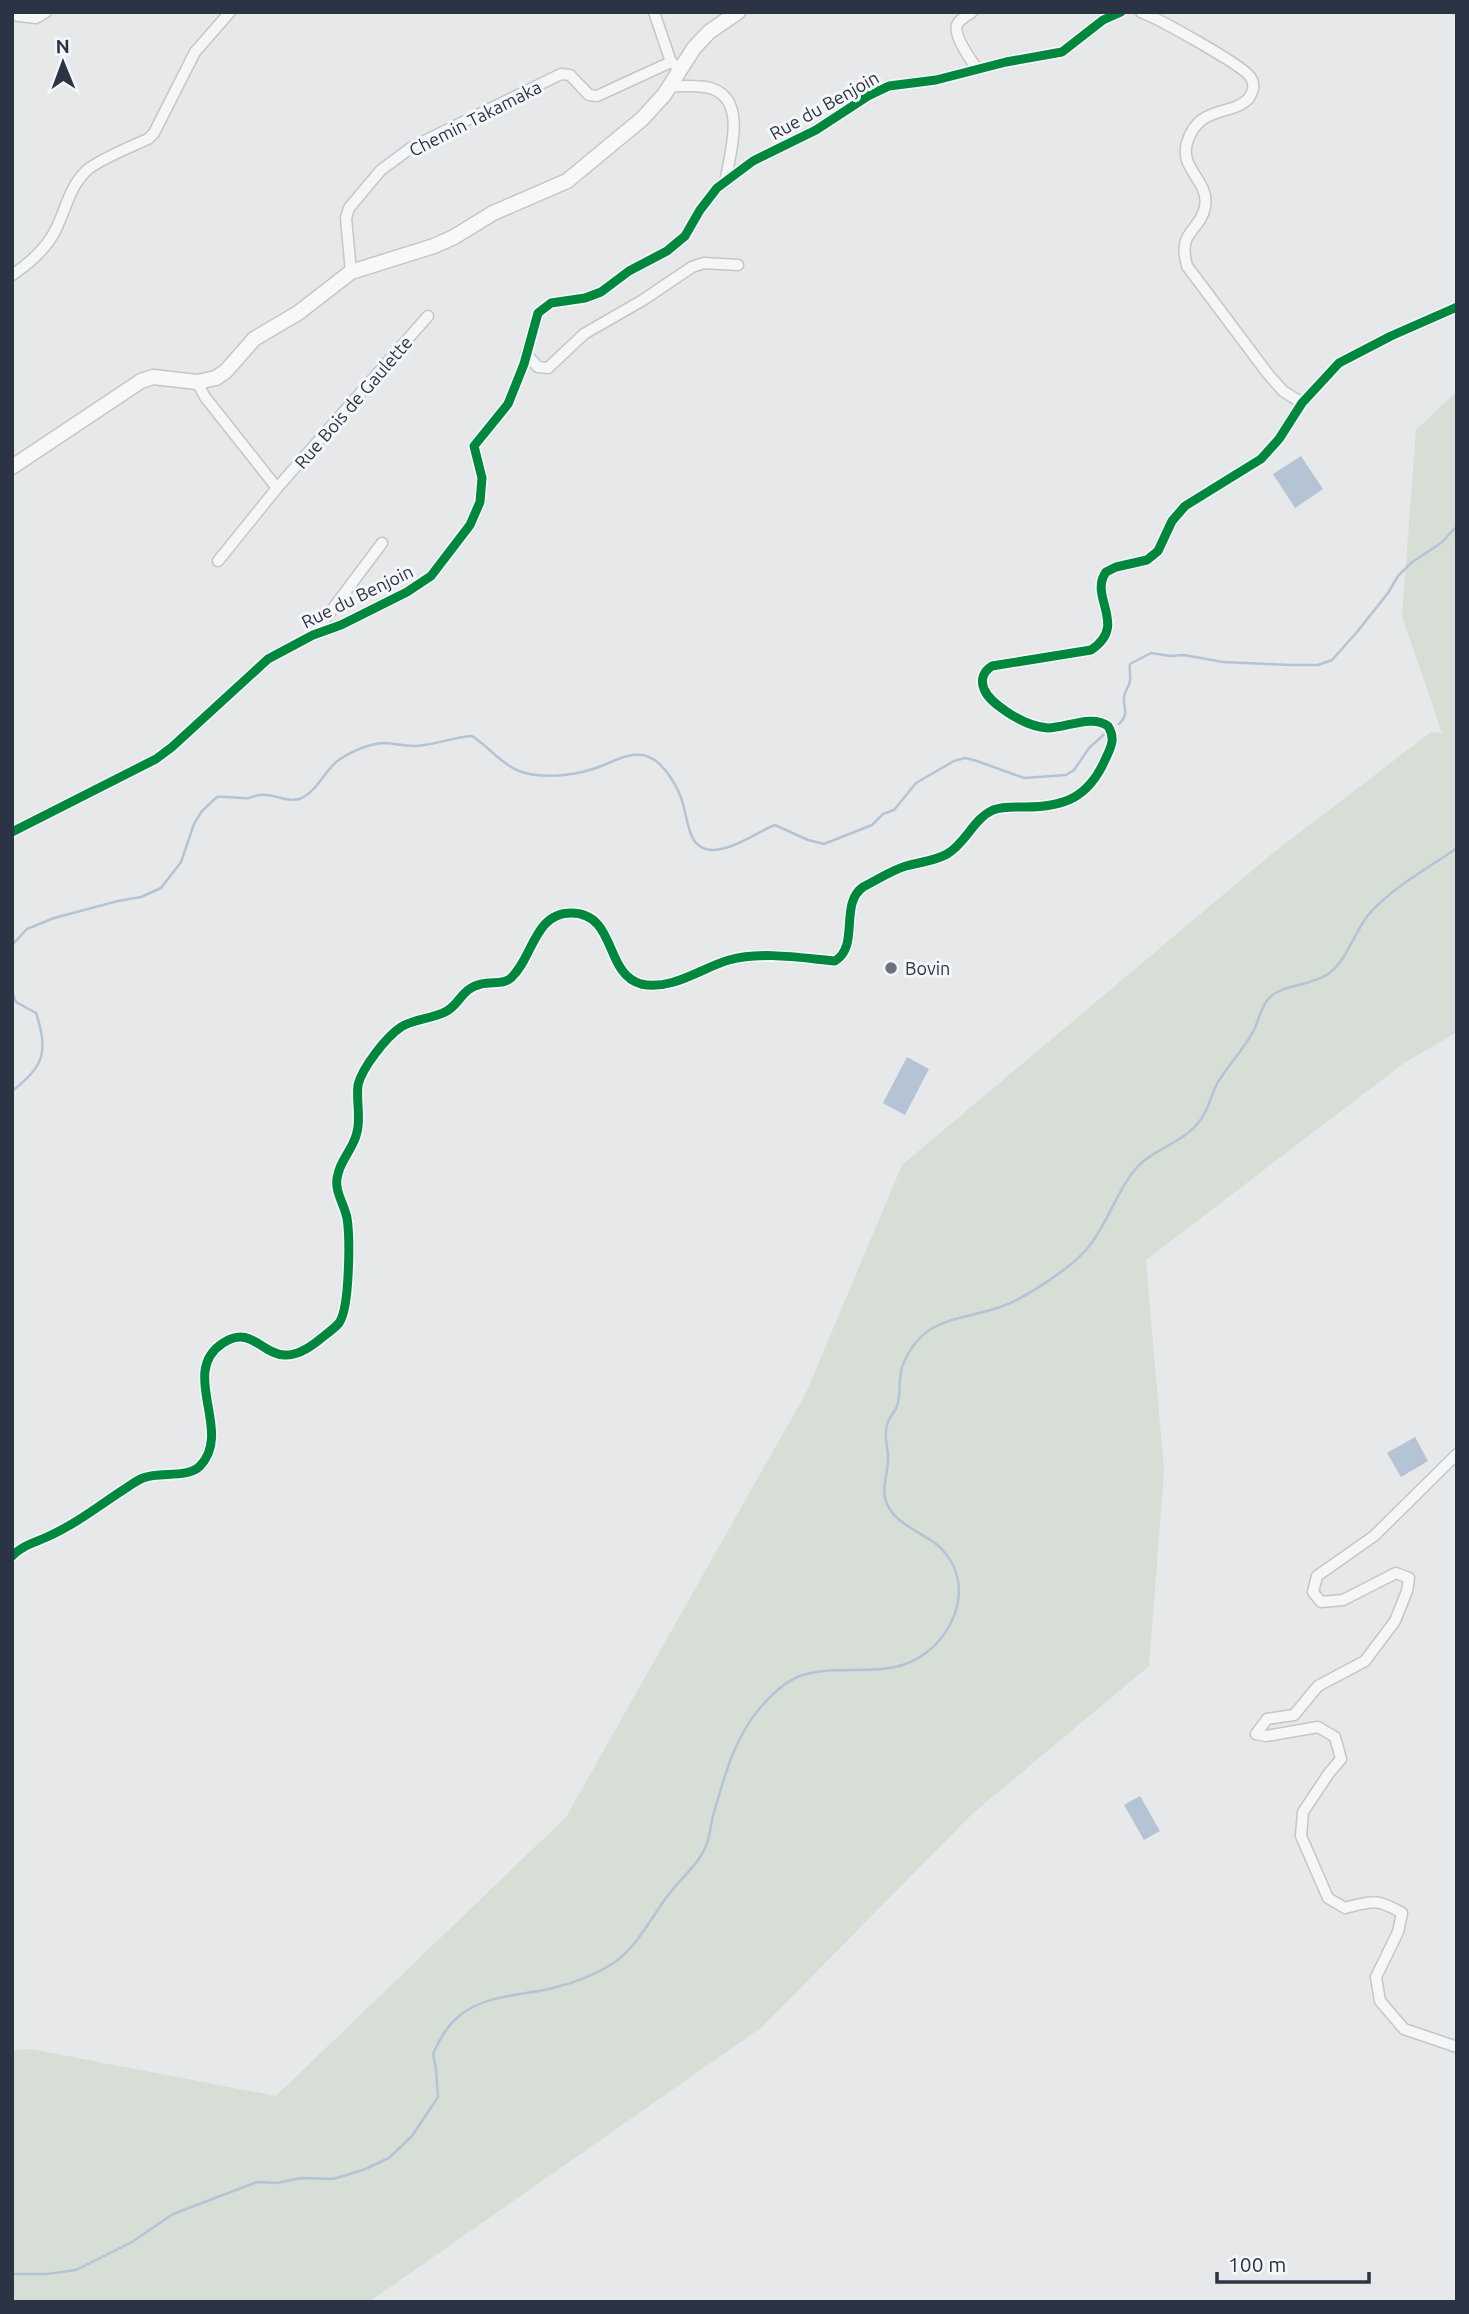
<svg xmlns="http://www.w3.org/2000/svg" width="1469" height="2314" font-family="Ubuntu,sans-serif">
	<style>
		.green { fill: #d6ded6 }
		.water { fill: #b4c4d5 }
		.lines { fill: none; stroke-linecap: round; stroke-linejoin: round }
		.stream { stroke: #b4c4d5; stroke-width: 2.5 }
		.street-casing { stroke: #c4c6c8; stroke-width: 13 }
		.secondary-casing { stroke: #c4c6c8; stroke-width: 17 }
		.street { stroke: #f5f6f7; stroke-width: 10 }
		.secondary { stroke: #f8f8f8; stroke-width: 14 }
		.cycleway-casing { stroke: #f4f6f9; stroke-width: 13 }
		.cycleway { stroke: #00873e; stroke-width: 9 }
		.poi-dot { fill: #6c737f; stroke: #f4f6f9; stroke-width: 2.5 }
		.labels { text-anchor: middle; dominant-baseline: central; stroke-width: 6; stroke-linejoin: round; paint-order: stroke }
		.street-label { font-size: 18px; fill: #2b3445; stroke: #f4f6f9 }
		.poi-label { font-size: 18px; fill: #2b3445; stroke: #f4f6f9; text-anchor: start }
	</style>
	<rect width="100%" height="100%" fill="#e6e8ea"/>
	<polygon class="green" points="1457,391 1457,1032 1404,1063 1146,1260 1164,1471 1149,1666 972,1814 762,2027 369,2302 12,2302 12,2050 31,2049 276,2096 566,1817 806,1393 902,1165 1273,853 1431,732 1442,733 1402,616 1416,430"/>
	<g class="water">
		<polygon points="1301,456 1323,489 1295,508 1273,474"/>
		<polygon points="907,1057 929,1069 905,1115 883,1103"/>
		<polygon points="1415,1437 1428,1461 1401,1477 1387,1453"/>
		<polygon points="1140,1796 1160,1831 1144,1840 1124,1805"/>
	</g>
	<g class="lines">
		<g class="stream">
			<path d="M1119 724C1130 712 1123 710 1124 698 1124 692 1129 687 1130 681 1131 676 1129 671 1130 664L1151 653 1170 656 1184 655 1223 662 1290 665H1318L1332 660 1357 632 1388 593 1398 576 1411 563 1441 543 1457 526"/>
			<path d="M12 945 27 929 54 918 118 901 141 897 161 888 181 862 194 824 202 811 217 797C227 796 242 799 249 798 253 797 256 795 260 795 273 793 289 804 302 798 319 789 325 769 340 759 353 751 370 743 386 743 399 744 411 748 424 745 440 743 455 737 472 736 488 746 501 764 519 771 541 779 571 776 593 769 610 764 631 749 649 757 664 763 679 788 683 804 689 824 688 856 721 849 740 846 757 832 775 825L808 840 824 844 872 825 883 814 894 810 916 783 954 761 965 758 977 761 1024 778 1066 775 1074 770 1089 748 1108 731"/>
			<path d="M12 992 16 1002 36 1013C49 1051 44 1067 12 1091"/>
			<path d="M12 2274H47L76 2270 132 2242 173 2214 257 2182 277 2183 301 2178 333 2179 363 2170 389 2158 412 2136 438 2097 436 2069 433 2054C439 2040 446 2027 458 2017 484 1994 522 1996 553 1988 573 1983 595 1975 612 1964 637 1948 651 1917 669 1894 682 1877 701 1862 707 1843 710 1834 711 1824 713 1816 724 1778 734 1738 760 1708 771 1695 787 1680 803 1675 845 1662 890 1682 927 1652 962 1624 973 1574 935 1543 921 1533 901 1525 891 1511 878 1493 888 1477 888 1458 888 1446 883 1434 888 1422 890 1416 895 1412 897 1406 902 1391 897 1376 904 1362 924 1318 955 1321 994 1309 1020 1302 1068 1270 1086 1250 1108 1225 1116 1190 1139 1165 1157 1148 1183 1142 1198 1123 1209 1111 1210 1096 1218 1082 1229 1064 1244 1049 1254 1030 1259 1020 1261 1005 1270 997 1284 984 1311 986 1328 974 1347 961 1354 932 1369 914 1393 887 1427 869 1457 848"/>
		</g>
		<defs>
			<g id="street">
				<polyline points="654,12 671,62 675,65"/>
				<path d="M972 12C968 15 961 19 958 23 951 33 971 60 977 69"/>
				<path d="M1141 12C1157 18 1245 66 1251 78 1255 84 1253 92 1249 98 1232 117 1198 104 1187 143 1179 169 1210 181 1205 207 1200 232 1177 230 1187 266L1268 374 1283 391 1302 403"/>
				<polyline points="12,15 36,18 46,12"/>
				<path d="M670 86C683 87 700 84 713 89 748 102 729 156 725 183"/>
				<polyline points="351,272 346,218 349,208 381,170 412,147 561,74 570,75 589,95 597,96 671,62"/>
				<path d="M12 275C30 263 47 248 56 229 66 209 69 188 86 171 95 162 134 145 148 139L154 133 195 52 230 12"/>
				<polyline points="526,354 538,367 548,368 584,334 643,300 692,267 704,263 738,265"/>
				<polyline points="197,382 205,397 277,488"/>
				<polyline points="218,561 277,488 428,316"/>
				<polyline points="313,635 382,543"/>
				<polyline points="12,832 156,759 172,747 268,659 313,635 341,625 407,592 431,576 470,525 480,502 482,478 474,446 508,404 524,364 538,313 551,303 585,298 601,292 629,271 667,251 685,236 700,210 717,188 753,161 816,130 868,96 889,86 936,80 1006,62 1062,52 1103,20 1121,12"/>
				<path d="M1457 1454 1374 1536 1317 1576 1313 1592 1321 1602 1343 1600 1396 1573 1409 1578 1407 1591 1395 1621 1365 1661 1318 1686 1294 1715 1267 1719 1256 1734 1266 1736 1318 1727 1335 1737 1341 1759 1329 1773 1303 1812 1301 1836 1328 1898 1345 1908C1373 1901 1376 1898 1402 1913L1398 1932 1376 1977 1380 2001 1404 2029 1457 2047"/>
				<path d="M12 1556C23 1545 34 1543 47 1537 74 1525 96 1508 120 1492 127 1488 135 1481 143 1478 160 1471 187 1479 200 1466 234 1431 178 1372 223 1343 262 1318 266 1383 319 1340 325 1335 334 1329 339 1323 350 1308 350 1237 347 1218 344 1203 333 1190 338 1174 341 1159 354 1148 357 1132 361 1117 356 1101 358 1085 362 1068 386 1037 401 1027 414 1019 431 1019 445 1012 457 1006 458 998 468 990 484 978 501 987 511 978 533 958 534 913 571 913 617 913 604 974 641 984 672 991 701 968 729 960 762 951 802 958 835 961 860 946 839 904 863 887 877 880 892 870 906 866 920 862 935 861 947 854 966 843 973 819 993 810 1003 806 1014 807 1025 807 1064 807 1088 798 1105 760 1111 747 1116 739 1108 726 1092 714 1066 728 1048 728 1034 727 1019 720 1007 712 998 706 988 699 984 689 980 679 984 671 992 666L1091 650C1129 625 1088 597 1106 572L1116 567 1147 560 1158 551 1172 521 1185 506 1261 459 1279 439 1302 403 1339 363 1391 336 1457 307"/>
			</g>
			<polyline id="secondary" points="12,467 141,381 153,377 197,382 216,378 226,371 254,339 298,313 351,272 434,246 454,237 493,213 567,181 642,119 664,95 694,48 709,32 738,12"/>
		</defs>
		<use href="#street" class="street-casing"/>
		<use href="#secondary" class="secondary-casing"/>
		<use href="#street" class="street"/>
		<use href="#secondary" class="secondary"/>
		<defs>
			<g id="cycleway">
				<polyline points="12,832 156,759 172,747 268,659 313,635 341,625 407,592 431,576 470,525 480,502 482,478 474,446 508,404 524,364 538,313 551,303 585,298 601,292 629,271 667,251 685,236 700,210 717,188 753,161 816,130 868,96 889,86 936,80 1006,62 1062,52 1103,20 1121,12"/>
				<path d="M12 1556C23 1545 34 1543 47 1537 74 1525 96 1508 120 1492 127 1488 135 1481 143 1478 160 1471 187 1479 200 1466 234 1431 178 1372 223 1343 262 1318 266 1383 319 1340 325 1335 334 1329 339 1323 350 1308 350 1237 347 1218 344 1203 333 1190 338 1174 341 1159 354 1148 357 1132 361 1117 356 1101 358 1085 362 1068 386 1037 401 1027 414 1019 431 1019 445 1012 457 1006 458 998 468 990 484 978 501 987 511 978 533 958 534 913 571 913 617 913 604 974 641 984 672 991 701 968 729 960 762 951 802 958 835 961 860 946 839 904 863 887 877 880 892 870 906 866 920 862 935 861 947 854 966 843 973 819 993 810 1003 806 1014 807 1025 807 1064 807 1088 798 1105 760 1111 747 1116 739 1108 726 1092 714 1066 728 1048 728 1034 727 1019 720 1007 712 998 706 988 699 984 689 980 679 984 671 992 666L1091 650C1129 625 1088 597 1106 572L1116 567 1147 560 1158 551 1172 521 1185 506 1261 459 1279 439 1302 403 1339 363 1391 336 1457 307"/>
			</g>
		</defs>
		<use href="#cycleway" class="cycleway-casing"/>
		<use href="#cycleway" class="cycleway"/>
	</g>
	<circle class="poi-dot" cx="891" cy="968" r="7"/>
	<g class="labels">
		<g class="street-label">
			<text transform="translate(824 105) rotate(-29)">Rue du Benjoin</text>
			<text transform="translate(475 118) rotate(-27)">Chemin Takamaka</text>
			<text transform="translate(353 402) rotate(-49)">Rue Bois de Gaulette</text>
			<text transform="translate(357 596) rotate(-26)">Rue du Benjoin</text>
		</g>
		<g class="poi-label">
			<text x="905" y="968">Bovin</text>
		</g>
	</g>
	<rect width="1469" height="2314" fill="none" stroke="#2b3445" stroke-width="28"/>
	<g transform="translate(63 63) rotate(359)" stroke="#f4f6f9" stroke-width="5" paint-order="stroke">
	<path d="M0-5L12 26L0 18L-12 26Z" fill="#2b3445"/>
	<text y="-10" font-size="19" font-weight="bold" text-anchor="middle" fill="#2b3445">N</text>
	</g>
	<path d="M1217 2272v10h152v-10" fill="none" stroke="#2b3445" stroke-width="3.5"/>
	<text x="1228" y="2272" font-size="21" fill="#2b3445" stroke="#f4f6f9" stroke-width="5" paint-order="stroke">100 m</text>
</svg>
